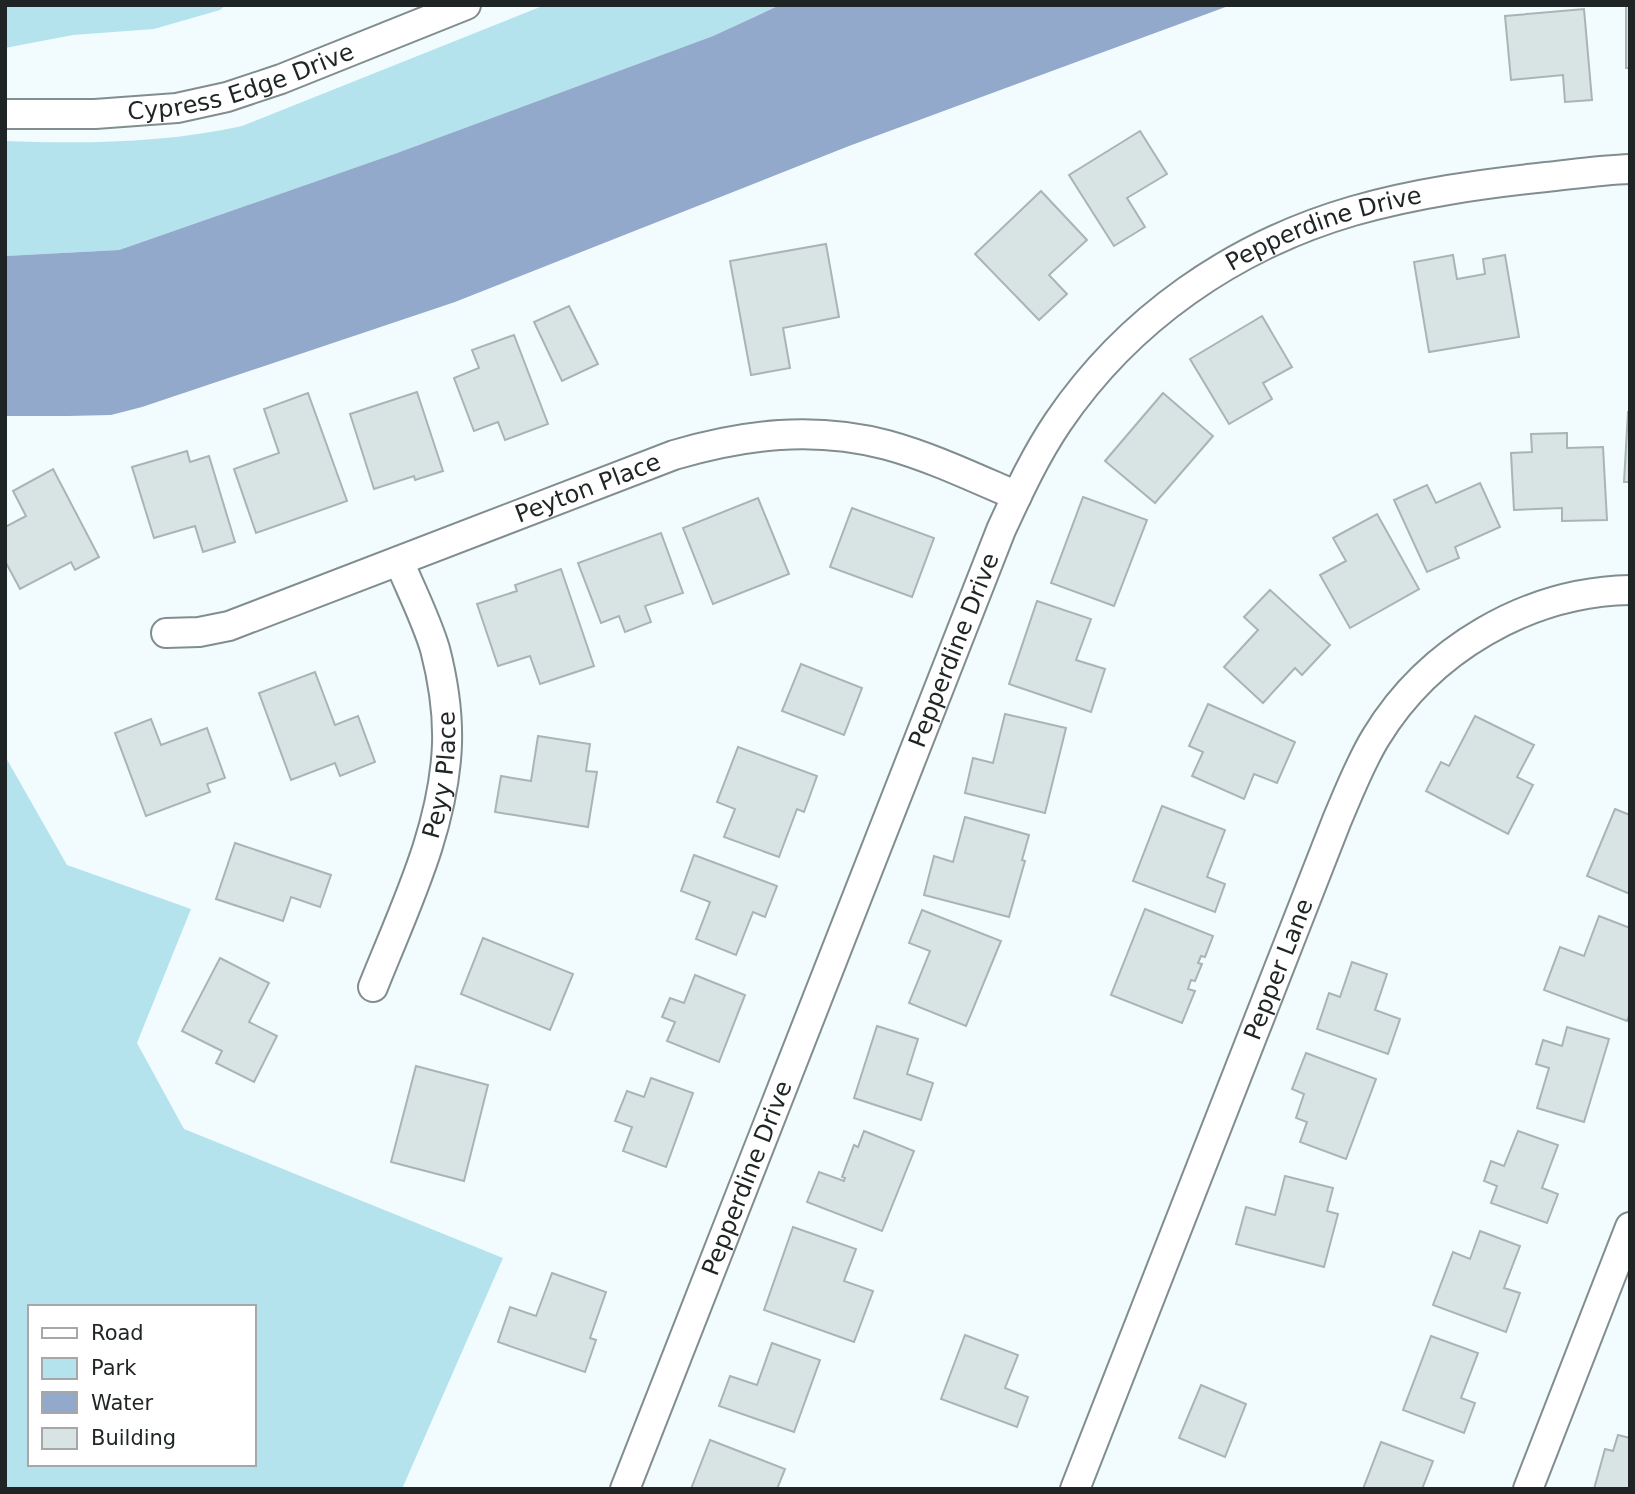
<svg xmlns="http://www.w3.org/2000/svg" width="1635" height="1494" font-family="'DejaVu Sans',sans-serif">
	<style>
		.green { fill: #b5e3ed; fill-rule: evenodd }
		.water { fill: #92a9cb }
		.building { fill: #d7e4e3; stroke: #a8b5b4; stroke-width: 2 }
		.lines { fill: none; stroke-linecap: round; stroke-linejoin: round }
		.street-casing { stroke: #818d8f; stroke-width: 32 }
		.street { stroke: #fff; stroke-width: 28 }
		.labels { text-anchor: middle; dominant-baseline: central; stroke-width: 5; stroke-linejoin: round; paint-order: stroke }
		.street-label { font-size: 24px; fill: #1f2425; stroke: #fff }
	</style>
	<rect width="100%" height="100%" fill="#f2fcff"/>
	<g class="green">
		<polygon points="5,5 226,5 220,10 154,29 73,35 5,48"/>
		<path d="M545 5H780L713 36 397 153 119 250 5 256V141C83 144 166 143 242 126Z"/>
		<path d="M5 756 67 865 191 909 137 1043 184 1129 503 1258 402 1489H5ZM30 1307H254V1464H30Z"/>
	</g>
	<polygon class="water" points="780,5 1231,5 849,146 455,302 142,407 111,415 68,416 5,416 5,256 119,250 397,153 713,36"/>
	<g class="building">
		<rect x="1626" y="5" width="4" height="63"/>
		<polygon points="1584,9 1592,100 1565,102 1563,75 1511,80 1505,16"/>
		<polygon points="1140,131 1167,174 1127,198 1145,227 1114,246 1069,175"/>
		<polygon points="1041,191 1087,240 1049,275 1067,294 1039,320 975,254"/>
		<polygon points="826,244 839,317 783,328 790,368 751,375 730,261"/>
		<polygon points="1453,255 1457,279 1485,274 1483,259 1505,255 1519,337 1429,352 1414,262"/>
		<polygon points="569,306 598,364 562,381 534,322"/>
		<polygon points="1262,316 1292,367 1263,383 1272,399 1229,424 1190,359"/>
		<polygon points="514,335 548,424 505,440 498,422 474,431 454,378 479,368 472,350"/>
		<polygon points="417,392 443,471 415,480 414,476 374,489 350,414"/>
		<polygon points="308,393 347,501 256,533 234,469 279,453 264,409"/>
		<polygon points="1163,393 1213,436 1155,503 1105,461"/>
		<polygon points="1628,412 1630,412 1630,482 1624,482"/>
		<polygon points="1567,433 1567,448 1603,447 1607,520 1562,521 1562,508 1514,510 1511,453 1532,452 1531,434"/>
		<polygon points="187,451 190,462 209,456 235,542 203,552 195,526 154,538 132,467"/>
		<polygon points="53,469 99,557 75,570 71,562 20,589 5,561 5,527 26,516 13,491"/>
		<polygon points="1480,483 1500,527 1455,547 1459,558 1427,572 1394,500 1427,485 1436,503"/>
		<polygon points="1083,497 1147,520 1114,606 1051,583"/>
		<polygon points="758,498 789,574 713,604 683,528"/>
		<polygon points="852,508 934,538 912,597 830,567"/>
		<polygon points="1377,514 1419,589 1350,628 1320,575 1346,561 1333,538"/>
		<polygon points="661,533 683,593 645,606 651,622 625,632 619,616 601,623 578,563"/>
		<polygon points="561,569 594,666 540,684 530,656 498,666 477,604 517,591 515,585"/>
		<polygon points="1270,590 1330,645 1302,675 1295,668 1263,703 1224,667 1258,630 1244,617"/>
		<polygon points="1037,601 1091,619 1076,660 1105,669 1091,712 1009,684"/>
		<polygon points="801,664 862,688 844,735 782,711"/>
		<polygon points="315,672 335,725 358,716 375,762 340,776 335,763 291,780 259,693"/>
		<polygon points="1208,704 1295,742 1277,783 1254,774 1244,799 1192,776 1203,752 1189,746"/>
		<polygon points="1005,714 1066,728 1045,813 965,793 973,758 993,763"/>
		<polygon points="1475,716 1534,745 1517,777 1533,785 1508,834 1426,791 1441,762 1449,766"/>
		<polygon points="151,719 161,745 207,728 225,778 207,784 210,792 146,816 115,733"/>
		<polygon points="538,736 590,744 586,771 597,772 588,827 495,812 501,776 531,781"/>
		<polygon points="738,747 817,776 804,812 797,809 779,857 724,837 735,809 717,802"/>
		<polygon points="1162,806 1225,830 1207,877 1225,884 1215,912 1133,881"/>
		<polygon points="1615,809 1630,815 1630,894 1587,876"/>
		<polygon points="965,817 1029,835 1022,860 1025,861 1009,917 924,895 934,856 953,862"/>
		<polygon points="235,843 331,875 320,907 291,897 283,921 216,899"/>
		<polygon points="694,855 777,886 765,917 753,912 736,955 696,939 710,902 681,891"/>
		<polygon points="1145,909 1213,936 1205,957 1201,956 1198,963 1202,964 1195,981 1191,980 1188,989 1195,991 1182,1023 1111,995"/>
		<polygon points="922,910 1001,941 966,1026 909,1003 930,951 909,943"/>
		<polygon points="1599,916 1630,928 1630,1014 1627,1021 1544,990 1560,947 1584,956"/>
		<polygon points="483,938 573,974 550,1030 461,994"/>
		<polygon points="220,958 269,983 249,1022 277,1036 254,1082 216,1063 222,1051 182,1031"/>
		<polygon points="1352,962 1387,974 1375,1010 1400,1019 1388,1054 1317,1029 1329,993 1340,997"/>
		<polygon points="695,975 745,995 719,1062 667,1041 675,1022 662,1017 670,998 684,1003"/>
		<polygon points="877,1026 918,1039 907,1074 933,1083 921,1120 854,1098"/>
		<polygon points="1567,1027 1609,1039 1584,1122 1537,1108 1549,1068 1536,1064 1543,1040 1562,1046"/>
		<polygon points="1306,1053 1376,1079 1346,1159 1300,1142 1307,1122 1296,1118 1304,1094 1292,1089"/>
		<polygon points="416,1066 488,1085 464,1181 391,1162"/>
		<polygon points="651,1078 693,1093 666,1167 623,1151 632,1127 615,1121 627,1091 644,1097"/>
		<polygon points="864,1131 914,1151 882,1231 807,1202 819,1172 844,1181 845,1178 842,1177 854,1145 858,1147"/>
		<polygon points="1518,1131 1558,1145 1542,1188 1558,1194 1547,1223 1491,1203 1497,1186 1484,1181 1491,1161 1504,1166"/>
		<polygon points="1285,1176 1333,1188 1327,1211 1338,1214 1324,1267 1236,1244 1246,1207 1275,1215"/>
		<polygon points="793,1227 856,1249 844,1281 873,1291 854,1342 764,1310"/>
		<polygon points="1480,1231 1520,1246 1504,1288 1520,1293 1506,1332 1433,1305 1453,1252 1470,1259"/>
		<polygon points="552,1273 606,1292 590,1338 596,1340 585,1372 498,1342 510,1307 536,1316"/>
		<polygon points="965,1335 1018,1355 1005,1388 1028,1397 1017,1427 941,1399"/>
		<polygon points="1431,1336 1478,1353 1461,1398 1475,1403 1464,1433 1403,1410"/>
		<polygon points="772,1343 820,1360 794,1432 719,1406 730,1376 757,1385"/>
		<polygon points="1201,1385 1246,1404 1225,1457 1179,1438"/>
		<polygon points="1618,1435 1630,1438 1630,1489 1594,1489 1605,1449 1613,1451"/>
		<polygon points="710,1440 785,1469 777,1489 691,1489"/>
		<polygon points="1381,1442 1433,1461 1422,1489 1363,1489"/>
	</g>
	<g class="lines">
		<defs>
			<g id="street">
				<path id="s1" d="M5 114H95L177 108 227 97 281 79 466 5"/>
				<path id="s2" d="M166 633 199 632 229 626 674 455C745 434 814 426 887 445 931 457 975 478 1017 496"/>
				<path id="s3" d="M373 987C404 909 444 829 447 744 448 712 443 680 435 649 426 619 411 590 399 561"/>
				<path id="s4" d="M625 1489 1001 530C1018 493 1035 456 1058 422 1128 319 1233 246 1353 211 1416 193 1481 184 1546 177 1574 174 1602 170 1630 169"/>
				<path id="s5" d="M1075 1489 1337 820C1349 792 1360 763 1376 737 1429 650 1527 592 1630 590"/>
				<polyline points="1528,1489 1630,1227"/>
			</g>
		</defs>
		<use href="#street" class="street-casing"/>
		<use href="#street" class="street"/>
	</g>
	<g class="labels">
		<g class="street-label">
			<text stroke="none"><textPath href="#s1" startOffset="240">Cypress Edge Drive</textPath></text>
			<text stroke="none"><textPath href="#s4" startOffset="1489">Pepperdine Drive</textPath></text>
			<text stroke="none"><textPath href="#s2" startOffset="448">Peyton Place</textPath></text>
			<text stroke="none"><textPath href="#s4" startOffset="901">Pepperdine Drive</textPath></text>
			<text stroke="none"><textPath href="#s3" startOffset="224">Peyy Place</textPath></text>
			<text stroke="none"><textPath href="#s5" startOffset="558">Pepper Lane</textPath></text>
			<text stroke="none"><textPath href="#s4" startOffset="334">Pepperdine Drive</textPath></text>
		</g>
	</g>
	<rect width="1635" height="1494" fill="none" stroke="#1f2425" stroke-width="14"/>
	<rect x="28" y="1305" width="228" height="161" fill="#ffffff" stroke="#a5a7a8" stroke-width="2"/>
	<rect x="42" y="1328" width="35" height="10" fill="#ffffff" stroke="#a5a7a8" stroke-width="2"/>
	<text x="91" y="1340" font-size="21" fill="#1f2425">Road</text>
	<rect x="42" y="1358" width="35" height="21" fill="#b5e3ed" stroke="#a5a7a8" stroke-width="2"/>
	<text x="91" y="1375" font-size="21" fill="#1f2425">Park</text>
	<rect x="42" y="1392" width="35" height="21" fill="#92a9cb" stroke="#a5a7a8" stroke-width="2"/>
	<text x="91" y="1410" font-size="21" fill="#1f2425">Water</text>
	<rect x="42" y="1428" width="35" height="21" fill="#d7e4e3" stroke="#a5a7a8" stroke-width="2"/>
	<text x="91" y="1445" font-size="21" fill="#1f2425">Building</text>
</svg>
